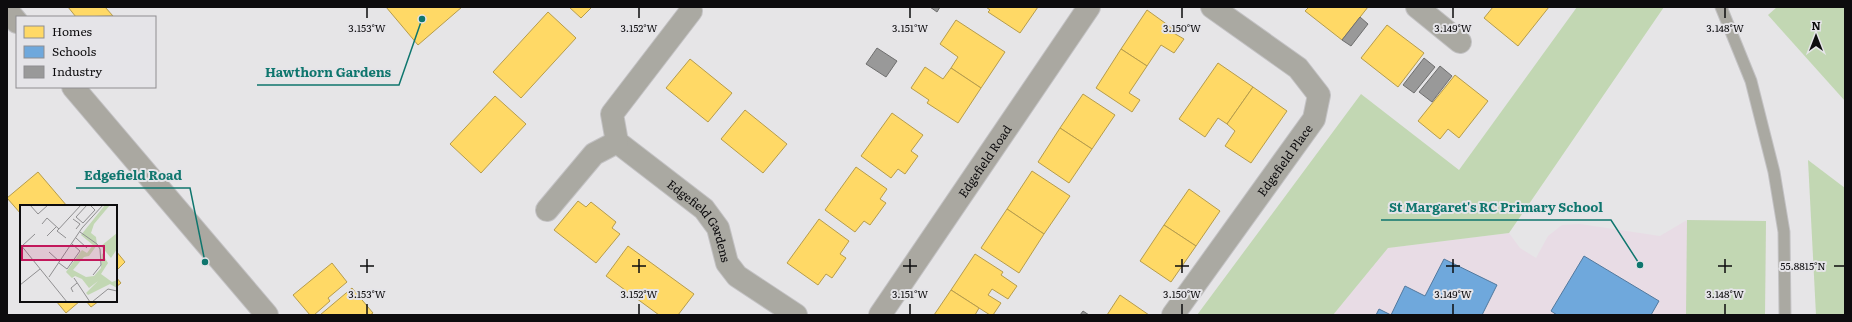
<svg xmlns="http://www.w3.org/2000/svg" width="1852" height="322" font-family="Literata,serif">
	<style>
		.education { fill: #e8dce5 }
		.green { fill: #c2d7b3 }
		.homes { fill: #ffd966; stroke: #b69c4c }
		.schools { fill: #6fa8dc; stroke: #52799e }
		.industry { fill: #999; stroke: #6f6f6f }
		.lines { fill: none; stroke-linecap: round; stroke-linejoin: round }
		.lane-casing { stroke: #c3c2c4; stroke-width: 13 }
		.street-casing { stroke: #c3c2c4; stroke-width: 24 }
		.secondary-casing { stroke: #c3c2c4; stroke-width: 24 }
		.lane { stroke: #aaa9a2; stroke-width: 11 }
		.street { stroke: #aaa9a2; stroke-width: 22 }
		.secondary { stroke: #aaa8a1; stroke-width: 22 }
		.ticks { fill: none; stroke: #0d0c0e; stroke-width: 1.5 }
		.labels { text-anchor: middle; dominant-baseline: central; stroke-width: 4; stroke-linejoin: round; paint-order: stroke }
		.street-label { font-size: 12px; fill: #0d0c0e; stroke: #e5e4e8 }
		.inset-road { fill: none; stroke: #8f8e90; stroke-width: 1 }
		.view { fill: #c2185b; fill-opacity: 0.15; stroke: #c2185b; stroke-width: 2 }
		.inset-edge { fill: none; stroke: #0d0c0e; stroke-width: 2 }
		.ticks-label { font-size: 10px; text-anchor: middle; fill: #0d0c0e; stroke: #e5e4e8; stroke-width: 4; stroke-linejoin: round; paint-order: stroke }
		.leader { fill: none; stroke: #0f766e; stroke-width: 1.5 }
		.callout-dot { fill: #0f766e; stroke: #e5e4e8; stroke-width: 1.5 }
		.callout-label { font-size: 13px; text-anchor: middle; font-weight: bold; fill: #0f766e; stroke: #e5e4e8; stroke-width: 4; stroke-linejoin: round; paint-order: stroke }
	</style>
	<rect width="100%" height="100%" fill="#e6e5e7"/>
	<polygon class="education" points="1687,220 1766,221 1765,315 1333,315 1388,248 1509,233 1520,248 1536,258 1548,236 1562,225 1580,224 1660,236"/>
	<g class="green">
		<polygon points="1577,7 1664,7 1509,233 1388,248 1333,315 1197,315 1361,94 1459,170"/>
		<polygon points="1777,7 1845,7 1845,101 1768,15"/>
		<polygon points="1808,160 1845,188 1845,315 1816,315"/>
		<polygon points="1687,220 1766,221 1765,315 1686,315"/>
	</g>
	<g class="homes">
		<polygon points="68,7 105,7 113,16 76,17"/>
		<polygon points="386,7 462,7 418,45"/>
		<polygon points="569,7 592,7 581,18"/>
		<polygon points="986,7 1038,7 1020,33 988,12 990,10"/>
		<polygon points="1309,7 1368,7 1342,40 1305,11"/>
		<polygon points="1493,7 1549,7 1518,46 1484,18"/>
		<polygon points="1147,10 1172,28 1170,31 1184,39 1174,53 1161,45 1147,66 1121,49"/>
		<polygon points="548,12 576,38 521,98 493,72"/>
		<polygon points="956,20 1005,52 981,88 951,68 958,57 940,44"/>
		<polygon points="1387,25 1424,53 1398,87 1361,58"/>
		<polygon points="1121,49 1147,66 1129,93 1140,100 1132,112 1096,88"/>
		<polygon points="690,59 732,93 708,122 666,88"/>
		<polygon points="1218,63 1253,87 1227,124 1218,118 1205,137 1179,119"/>
		<polygon points="925,67 943,79 951,68 981,88 958,123 927,103 929,100 911,88"/>
		<polygon points="1455,75 1488,101 1459,138 1448,129 1440,139 1418,121"/>
		<polygon points="1253,87 1287,111 1251,163 1225,146 1235,131 1227,124"/>
		<polygon points="1083,94 1115,115 1092,149 1060,128"/>
		<polygon points="495,96 526,124 481,173 450,144"/>
		<polygon points="745,110 787,144 763,173 721,139"/>
		<polygon points="892,113 923,135 911,151 918,156 905,174 898,169 891,178 861,156"/>
		<polygon points="1060,128 1092,149 1069,183 1038,162"/>
		<polygon points="856,167 887,189 880,199 886,203 870,225 864,221 855,232 825,210"/>
		<polygon points="1032,171 1070,196 1044,234 1007,209"/>
		<polygon points="38,172 67,206 21,206 21,214 7,198"/>
		<polygon points="1189,189 1220,211 1196,246 1164,225"/>
		<polygon points="578,201 586,207 591,202 616,222 612,228 620,234 596,263 554,230"/>
		<polygon points="1007,209 1044,234 1019,273 981,248"/>
		<polygon points="819,219 849,241 840,254 846,258 832,278 826,274 818,285 787,263"/>
		<polygon points="1164,225 1196,246 1171,282 1140,261"/>
		<polygon points="628,246 694,294 678,315 659,315 606,276"/>
		<polygon points="116,251 125,262 116,271"/>
		<polygon points="975,254 1003,272 1001,275 1017,286 1008,299 992,289 988,295 1001,303 993,315 990,315 951,290"/>
		<polygon points="332,263 347,282 328,298 330,301 314,315 310,315 293,295"/>
		<polygon points="116,277 121,283 116,287"/>
		<polygon points="352,288 373,313 370,315 320,315"/>
		<polygon points="951,290 979,308 975,315 934,315"/>
		<polygon points="1120,295 1149,315 1107,315"/>
		<polygon points="56,301 80,301 66,313"/>
		<polygon points="86,301 99,301 91,307"/>
	</g>
	<g class="schools">
		<polygon points="1584,256 1659,301 1651,315 1557,315 1551,311"/>
		<polygon points="1444,259 1497,285 1482,315 1376,315 1379,309 1391,315 1405,286 1425,296"/>
	</g>
	<g class="industry">
		<polygon points="930,7 940,7 937,12"/>
		<polygon points="1360,17 1368,24 1351,46 1342,40"/>
		<polygon points="877,48 897,61 886,77 866,64"/>
		<polygon points="1424,58 1435,67 1414,93 1403,85"/>
		<polygon points="1440,66 1452,76 1432,102 1419,92"/>
		<polygon points="1083,311 1089,315 1080,315"/>
	</g>
	<g class="lines">
		<defs>
			<polyline id="lane" points="1721,7 1751,81 1774,172 1784,232 1785,315"/>
			<g id="street">
				<polyline points="1417,7 1460,42"/>
				<path id="s1" d="M617 142 704 209 718 228 727 263 737 276 796 315"/>
				<polyline points="547,210 594,154 617,142 612,114 691,11"/>
				<path id="s2" d="M1173 315 1314 119 1319 95 1298 68 1212 7"/>
			</g>
			<g id="secondary">
				<polyline points="7,10 17,22"/>
				<polyline points="73,87 267,315"/>
				<path id="s3" d="M880 315 1089 7"/>
			</g>
		</defs>
		<use href="#lane" class="lane-casing"/>
		<use href="#street" class="street-casing"/>
		<use href="#secondary" class="secondary-casing"/>
		<use href="#lane" class="lane"/>
		<use href="#street" class="street"/>
		<use href="#secondary" class="secondary"/>
	</g>
	<path class="ticks" d="M367 8V18M639 8V18M910 8V18M1182 8V18M1453 8V18M1725 8V18M367 259V273M639 259V273M910 259V273M1182 259V273M1453 259V273M1725 259V273M360 266H374M632 266H646M903 266H917M1175 266H1189M1446 266H1460M1718 266H1732M1834 266H1844M367 304V314M639 304V314M910 304V314M1182 304V314M1453 304V314M1725 304V314"/>
	<g class="labels">
		<g class="street-label">
			<text stroke="none"><textPath href="#s2" startOffset="191">Edgefield Place</textPath></text>
			<text stroke="none"><textPath href="#s3" startOffset="186">Edgefield Road</textPath></text>
			<text stroke="none"><textPath href="#s1" startOffset="117">Edgefield Gardens</textPath></text>
		</g>
	</g>
	<g transform="translate(20 205)">
		<rect width="97" height="97" fill="#e6e5e7"/>
		<path d="M85 0H90L74 19 71 28 76 32 77 40 69 51 64 52 53 65 66 72 74 71 81 63 82 48 88 58 81 69 92 77 97 75V83L90 79 68 90 66 88 78 76 69 83 62 74 55 71 52 73 46 67 62 45 67 48 73 40 61 30ZM97 28V44L91 53 81 41Z" fill="#c2d7b3"/>
		<path class="inset-road" d="M10 0 18 9 28 0M67 0 56 12 63 18 75 5 70 0M53 14 60 19 56 24M22 19 27 13 39 24M60 27 77 39 80 44 81 60 73 70M27 31 36 22M46 33 37 26 61 0M56 33 67 43M0 39 47 97M2 41 15 29M29 47 40 57M39 58 47 64 60 46 52 39M29 72 62 23 83 0M54 73 70 97M0 80 20 64M53 87 51 83 57 78M72 97 88 84 97 86"/>
		<path class="view" d="M2 41H84V55H2Z"/>
		<rect width="97" height="97" class="inset-edge"/>
	</g>
	<g class="ticks-label">
		<text x="367" y="32">3.153°W</text>
		<text x="639" y="32">3.152°W</text>
		<text x="910" y="32">3.151°W</text>
		<text x="1182" y="32">3.150°W</text>
		<text x="1453" y="32">3.149°W</text>
		<text x="1725" y="32">3.148°W</text>
		<text x="1803" y="270">55.8815°N</text>
		<text x="367" y="298">3.153°W</text>
		<text x="639" y="298">3.152°W</text>
		<text x="910" y="298">3.151°W</text>
		<text x="1182" y="298">3.150°W</text>
		<text x="1453" y="298">3.149°W</text>
		<text x="1725" y="298">3.148°W</text>
	</g>
	<path class="leader" d="M422 19L399 85H257M205 262L190 188H76M1640 265L1611 220H1381"/>
	<g class="callout-dot">
		<circle cx="422" cy="19" r="4"/>
		<circle cx="205" cy="262" r="4"/>
		<circle cx="1640" cy="265" r="4"/>
	</g>
	<g class="callout-label">
		<text x="328" y="77">Hawthorn Gardens</text>
		<text x="133" y="180">Edgefield Road</text>
		<text x="1496" y="212">St Margaret's RC Primary School</text>
	</g>
	<rect width="1852" height="322" fill="none" stroke="#0d0c0e" stroke-width="16"/>
	<rect x="16" y="16" width="140" height="72" fill="#e5e4e8" stroke="#8f8e91"/>
	<rect x="24" y="26" width="20" height="12" fill="#ffd966" stroke="#8f8e91"/>
	<text x="52" y="36" font-size="12" fill="#0d0c0e">Homes</text>
	<rect x="24" y="46" width="20" height="12" fill="#6fa8dc" stroke="#8f8e91"/>
	<text x="52" y="56" font-size="12" fill="#0d0c0e">Schools</text>
	<rect x="24" y="66" width="20" height="12" fill="#999999" stroke="#8f8e91"/>
	<text x="52" y="76" font-size="12" fill="#0d0c0e">Industry</text>
	<g transform="translate(1816 36)" stroke="#e5e4e8" stroke-width="3" paint-order="stroke">
	<path d="M0-3L7 15L0 10L-7 15Z" fill="#0d0c0e"/>
	<text y="-6" font-size="11" font-weight="bold" text-anchor="middle" fill="#0d0c0e">N</text>
	</g>
</svg>
